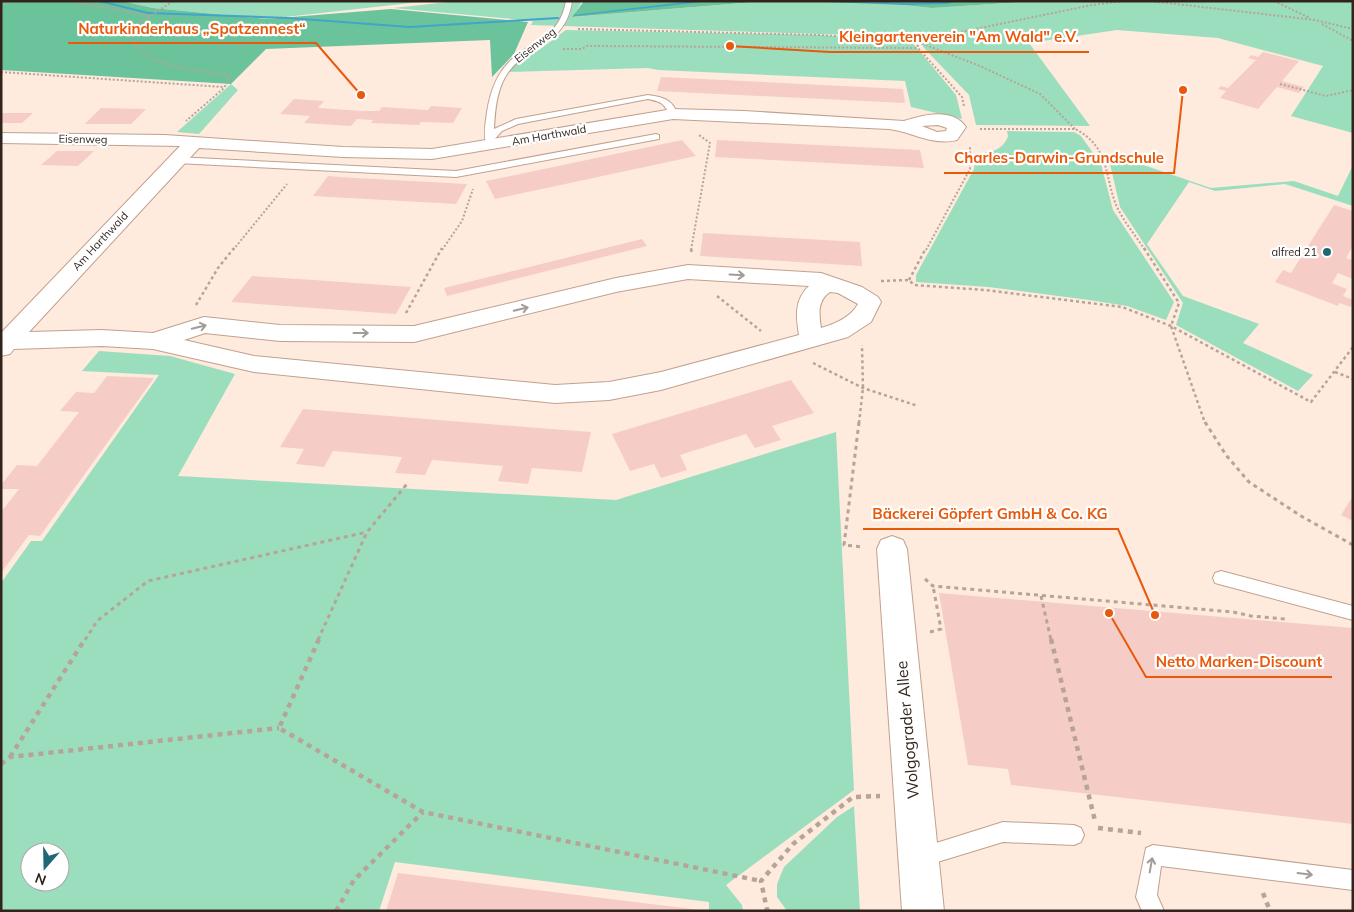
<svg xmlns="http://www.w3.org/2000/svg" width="1354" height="912" font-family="Mulish,sans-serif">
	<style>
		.green { fill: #9bdebd; fill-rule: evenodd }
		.forest { fill: #6bc39b }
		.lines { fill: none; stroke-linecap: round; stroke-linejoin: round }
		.stream { fill: #42a4c8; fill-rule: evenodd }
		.building { fill: #f5cdc6 }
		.service-casing { stroke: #c1a18d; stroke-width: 2 }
		.minor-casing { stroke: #c1a18d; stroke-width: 2 }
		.path-far3 { stroke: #b6a499; stroke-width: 2; stroke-dasharray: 2 2; stroke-linecap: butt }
		.path-far2 { stroke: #b6a499; stroke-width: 2.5; stroke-dasharray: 3 3; stroke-linecap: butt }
		.path-far1 { stroke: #b6a499; stroke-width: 3; stroke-dasharray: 4 4; stroke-linecap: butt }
		.path { stroke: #b6a499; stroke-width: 4.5; stroke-dasharray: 5 5; stroke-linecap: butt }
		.service { fill: #fff; fill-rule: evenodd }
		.minor { fill: #fff; fill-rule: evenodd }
		.oneway { stroke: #a29c99 }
		.poi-dot { fill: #206776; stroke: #fff; stroke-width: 2 }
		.labels { text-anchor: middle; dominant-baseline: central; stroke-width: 4.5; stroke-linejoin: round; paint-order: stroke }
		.far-street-label { font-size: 11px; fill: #31241c; stroke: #fff }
		.far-poi-label { font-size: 11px; fill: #31241c; stroke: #fff; text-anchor: end }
		.near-street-label { font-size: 16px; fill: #31241c; stroke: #fff }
		.leader { fill: none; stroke: #e8590c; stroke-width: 2 }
		.callout-dot { fill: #e8590c; stroke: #fff; stroke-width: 2 }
		.callout-label { font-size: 15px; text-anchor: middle; font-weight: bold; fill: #e8590c; stroke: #fff; stroke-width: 4.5; stroke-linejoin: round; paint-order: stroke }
	</style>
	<rect width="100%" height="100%" fill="#ffeade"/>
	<g class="green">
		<polygon points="122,1 429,1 267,19 153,8"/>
		<polygon points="458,1 582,1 573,17 767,1 863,1 932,8 1037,1 1353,1 1353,133 1291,116 1323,66 1218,38 1117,30 1029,43 1090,126 976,125 969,95 924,48 918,37 531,25 533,21 393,8"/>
		<polygon points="566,30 819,35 912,42 956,95 962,119 911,107 905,81 658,70 648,68 508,72 532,50 539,50"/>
		<polygon points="231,84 238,90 199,134 177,132"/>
		<path d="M1007 131 1074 132 1081 136 1101 164 1113 210 1174 302 1166 320 1127 306 1089 300 988 287 916 282V275L974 169 976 154C990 152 1003 151 1008 136Z"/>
		<polygon points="1117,156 1211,188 1294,181 1338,196 1353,165 1353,206 1285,184 1215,191 1189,182 1147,244 1183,296 1259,324 1243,343 1313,375 1298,391 1176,325 1183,303 1120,207 1110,164"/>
		<path d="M99 351 170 356 235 374 178 476 616 500 836 432 854 790 726 885 742 905 743 911H709V902L395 862 379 911H1V583L31 541H42L159 375 82 371ZM30 852H60V882H30Z"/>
		<polygon points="854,806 860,911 787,911 777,897 777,884 784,867 837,817"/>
	</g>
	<g class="forest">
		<polygon points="1,1 122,1 153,8 267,19 391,9 528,22 514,54 492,77 490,40 266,49 231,84 1,70"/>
		<polygon points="584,1 767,1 572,17"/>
		<polygon points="863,1 1037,1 932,8"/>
	</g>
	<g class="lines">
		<g class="stream">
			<polygon points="95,1 104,1 148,12 288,17 410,26 558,17 560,18 558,19 410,28 288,19 148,14"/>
			<polygon points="694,1 711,1 575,16 573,15"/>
			<polygon points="802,1 906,3 958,1 947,4 906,5"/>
		</g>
	</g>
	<g class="building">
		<polygon points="1263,52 1299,61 1282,81 1304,87 1299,93 1277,87 1258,109 1220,98 1226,91 1218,89 1221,86 1228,88 1256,60 1248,58 1251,55 1258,57"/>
		<polygon points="661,77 903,89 905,103 657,91"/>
		<polygon points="294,99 324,101 318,108 363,111 379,111 382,107 428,110 431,106 462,108 453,123 421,122 419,125 371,123 373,120 357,119 351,126 304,123 310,116 280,114"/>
		<polygon points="101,108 146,109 131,124 85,124"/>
		<polygon points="1,113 33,113 22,123 1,123"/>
		<polygon points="682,140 696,156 495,199 486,181"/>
		<polygon points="717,140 920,150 924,168 715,157"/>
		<polygon points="57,151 94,151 78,166 41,165"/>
		<polygon points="328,176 356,178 467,184 456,204 313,196"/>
		<polygon points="1334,205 1353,211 1353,246 1346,258 1353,260 1353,279 1338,273 1332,283 1347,289 1343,296 1353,300 1351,307 1339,303 1338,306 1275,282 1283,270 1291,273"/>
		<polygon points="703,233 860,242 862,266 700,256"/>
		<polygon points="642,239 647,246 447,296 444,288"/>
		<polygon points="252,276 314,280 411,287 396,314 231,302"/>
		<polygon points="107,376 154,378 40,536 29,535 1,573 1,512 19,489 1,489 1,485 17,465 37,466 79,412 60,411 76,392 94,393"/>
		<polygon points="791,380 814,413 772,426 781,440 755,448 746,434 680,455 687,470 661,478 654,464 630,471 612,434"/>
		<polygon points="303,409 539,428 591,432 582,472 532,468 528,484 498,481 503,466 432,460 425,475 395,473 402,457 333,451 324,467 296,464 304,449 280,447"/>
		<polygon points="1351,499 1353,499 1353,521 1341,515"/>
		<polygon points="939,593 1353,628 1353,824 1011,785 1008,769 968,765"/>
		<polygon points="398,873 700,910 700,911 386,911"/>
	</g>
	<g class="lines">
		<defs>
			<g id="service">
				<path d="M566 1H572C566 44 533 42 510 70 497 86 495 109 494 129L516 119 648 95C662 97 673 99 677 114L670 116C664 103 662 102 648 99L518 124 502 131 492 142H486C483 134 486 121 487 112 490 93 496 74 511 60 534 39 560 37 566 1Z"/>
				<polygon points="656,134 659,135 659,139 456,177 176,163 171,160 176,157 456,171"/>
				<polygon points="1221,571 1353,606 1353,620 1215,583 1213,578 1215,573"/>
				<polygon points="1003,822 1074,825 1081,828 1084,835 1081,842 1074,845 1003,842 921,867 914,864 911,857 914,850"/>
				<polygon points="1153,845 1353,870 1353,890 1161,866 1157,895 1164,911 1142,911 1136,897 1146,848"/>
			</g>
			<g id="minor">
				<path d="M673 109 744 111 904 121C923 115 952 107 966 127L957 140C932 146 913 132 889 129L673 119 432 159 343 157 199 148 29 332 102 330 153 333 204 317 280 325 414 326 616 278 688 265 821 273 862 287 878 297 881 302 871 322 848 337 661 390 609 400 555 403 254 372 153 349 102 346 14 349 10 354 1 356V333L180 146 1 143V133L165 135 343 147 432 149ZM938 125 947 128 946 131 937 132 922 126ZM688 279 809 286C794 300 796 317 799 335L661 372 609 382 555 385 254 356 184 340 205 333 280 341 414 342 616 292ZM830 292 838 293 858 304C851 317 835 324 821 328 819 314 817 301 830 292Z"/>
				<polygon points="892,536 903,540 907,549 944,911 902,911 877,549 881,540"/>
			</g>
		</defs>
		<use href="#service" class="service-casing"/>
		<use href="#minor" class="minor-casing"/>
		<g class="path-far3">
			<polyline points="70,1 150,16"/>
			<path d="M173 1 137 25 132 32C134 67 198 70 225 75L230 78 224 88 186 121"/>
			<polyline points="1150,1 1315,20 1353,29"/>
			<polyline points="1274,1 1310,18"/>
			<polyline points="1,6 10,1"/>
			<polyline points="1322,24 1353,41"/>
			<polyline points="578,29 819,35 917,41 1092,5 1124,1"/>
			<polyline points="917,41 918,48 962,97 964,106"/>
			<polyline points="918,42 980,66 1040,94 1075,129"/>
			<polyline points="563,49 582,49 587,46 918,48"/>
			<polyline points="1,72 223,87"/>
			<polyline points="1280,84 1326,96 1353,90"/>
			<path d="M980 129H1075C1111 147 1104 178 1117 207 1124 222 1136 236 1145 250"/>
			<polyline points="233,250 287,184"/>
			<polyline points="442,250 462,221 473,189"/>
			<polyline points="691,250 710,143 699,135"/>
			<polyline points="926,250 970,169 970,147"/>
		</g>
		<g class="path-far2">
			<polyline points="1144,248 1179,303 1171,326 1205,423"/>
			<polyline points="691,252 692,248"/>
			<polyline points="909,280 926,248"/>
			<polyline points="881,281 909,280 914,285 985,290 1122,307 1171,326 1311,402 1353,347"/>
			<polyline points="717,296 761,331"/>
			<polyline points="196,305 218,268 234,248"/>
			<polyline points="406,313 442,248"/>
			<polyline points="813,363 863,388 918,406"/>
			<polyline points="1335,372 1353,379"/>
			<polyline points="859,423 863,388 862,345"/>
		</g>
		<g class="path-far1">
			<polyline points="859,422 844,545 863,547"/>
			<polyline points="1205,422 1226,455 1249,482 1301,516 1353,545"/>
			<polyline points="925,579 933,586 1233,612 1251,616 1285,619"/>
			<polyline points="1041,596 1051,640"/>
			<polyline points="930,632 941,629 933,586"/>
			<polyline points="85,640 97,621 148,581 367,532"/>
			<polyline points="318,640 367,532 407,484"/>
		</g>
		<g class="path">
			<polyline points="319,639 279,728 423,812 761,881"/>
			<polyline points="1051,639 1095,821"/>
			<polyline points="10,757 85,639"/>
			<polyline points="1,764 10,757 279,728"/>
			<polyline points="1098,828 1141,833"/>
			<polyline points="1263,893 1270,911"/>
			<polyline points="336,911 354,880 423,812"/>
			<polyline points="769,911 767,910 761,881 793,844 853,797 880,796"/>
		</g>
		<use href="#service" class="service"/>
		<use href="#minor" class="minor"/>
	</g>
	<defs><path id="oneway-shaft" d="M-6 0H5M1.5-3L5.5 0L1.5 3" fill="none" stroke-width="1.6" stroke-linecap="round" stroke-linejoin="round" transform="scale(1.25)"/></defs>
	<g class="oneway">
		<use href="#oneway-shaft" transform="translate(737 275) rotate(3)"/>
		<use href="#oneway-shaft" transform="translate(521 309) rotate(-14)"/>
		<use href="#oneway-shaft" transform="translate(199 327) rotate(-14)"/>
		<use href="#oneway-shaft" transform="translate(361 333)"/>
		<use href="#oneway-shaft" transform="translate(1151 865) rotate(-80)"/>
		<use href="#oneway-shaft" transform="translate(1305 874) rotate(7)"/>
	</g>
	<circle class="poi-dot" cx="1327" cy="252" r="5"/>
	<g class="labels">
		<g class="far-street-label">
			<text transform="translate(535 45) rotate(-38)">Eisenweg</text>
			<text transform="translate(549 135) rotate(-10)">Am Harthwald</text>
			<text transform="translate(83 139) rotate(1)">Eisenweg</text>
			<text transform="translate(100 241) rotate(-47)">Am Harthwald</text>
		</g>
		<g class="far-poi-label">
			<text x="1317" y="252">alfred 21</text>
		</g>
		<g class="near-street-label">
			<text transform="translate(907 730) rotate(-95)">Wolgograder Allee</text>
		</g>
	</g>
	<path class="leader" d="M361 95L316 43H68M730 46L830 52H1089M1183 90L1174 173H944M1155 615L1118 529H863M1109 613L1146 677H1332"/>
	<g class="callout-dot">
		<circle cx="361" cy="95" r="5"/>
		<circle cx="730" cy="46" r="5"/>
		<circle cx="1183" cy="90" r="5"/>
		<circle cx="1155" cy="615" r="5"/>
		<circle cx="1109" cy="613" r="5"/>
	</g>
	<g class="callout-label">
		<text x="192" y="34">Naturkinderhaus „Spatzennest“</text>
		<text x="959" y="42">Kleingartenverein "Am Wald" e.V.</text>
		<text x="1059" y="163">Charles-Darwin-Grundschule</text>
		<text x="990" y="519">Bäckerei Göpfert GmbH &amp; Co. KG</text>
		<text x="1239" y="667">Netto Marken-Discount</text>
	</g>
	<rect width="1354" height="912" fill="none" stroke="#31241c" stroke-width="5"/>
	<g transform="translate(45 867) rotate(200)"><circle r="24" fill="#ffffff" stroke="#ada7a4"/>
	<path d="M0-4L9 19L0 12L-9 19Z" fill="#206776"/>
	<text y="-8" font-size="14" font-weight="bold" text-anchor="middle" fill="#31241c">N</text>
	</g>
</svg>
